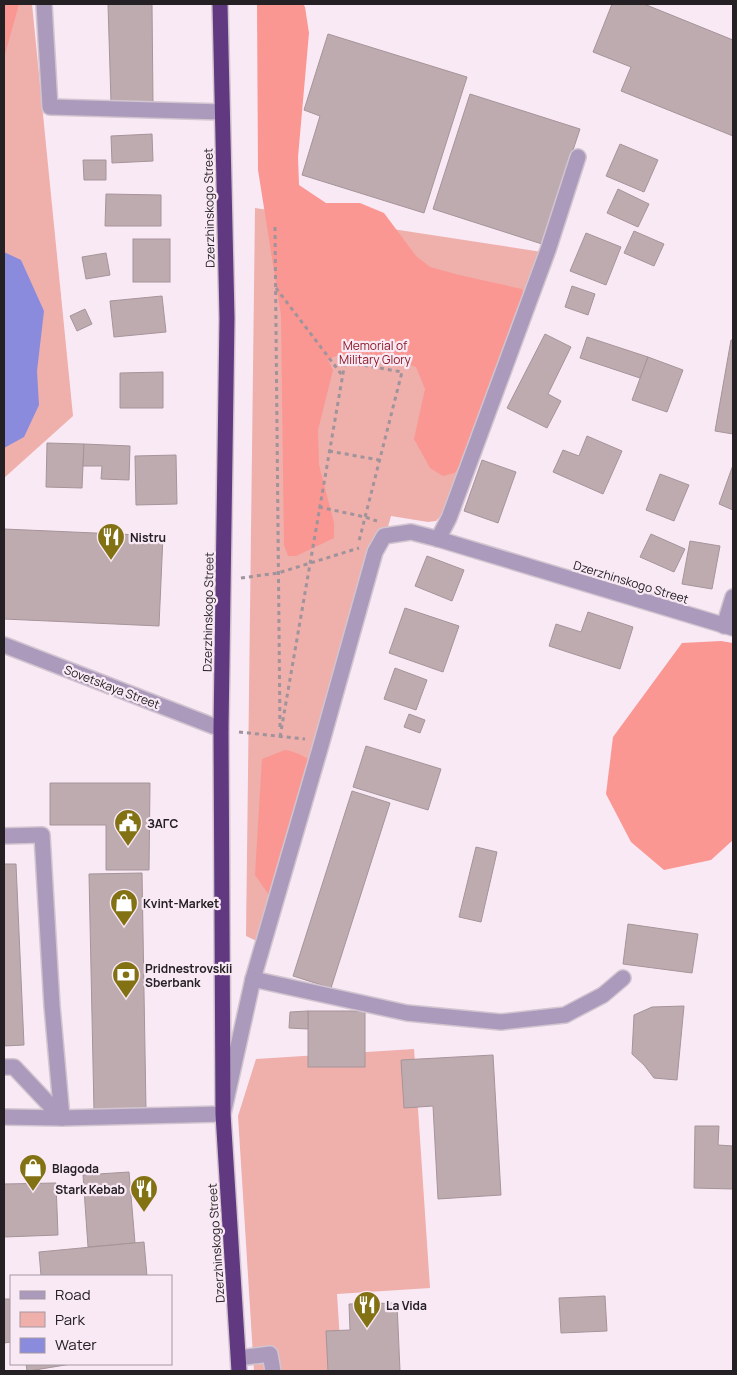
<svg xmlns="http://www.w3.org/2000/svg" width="737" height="1375" font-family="Manrope,sans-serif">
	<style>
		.green { fill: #efafab }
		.forest { fill: #fa9792 }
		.water { fill: #8b8bdd }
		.building { fill: #bdabb0; stroke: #a69499 }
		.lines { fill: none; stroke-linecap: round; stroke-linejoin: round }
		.minor-casing { stroke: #d2c5cf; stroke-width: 18 }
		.highway-casing { stroke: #d2c5cf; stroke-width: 18 }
		.path { stroke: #9f949c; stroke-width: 3; stroke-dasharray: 4 4; stroke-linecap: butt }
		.minor { stroke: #ac9abd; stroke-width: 15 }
		.highway { stroke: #613981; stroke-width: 15 }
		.labels { text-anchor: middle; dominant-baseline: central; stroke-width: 4.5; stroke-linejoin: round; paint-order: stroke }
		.street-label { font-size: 12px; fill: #252024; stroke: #f8e9f5 }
		.park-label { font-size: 12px; fill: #8d1923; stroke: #f8e9f5 }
		.poi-label { font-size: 12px; font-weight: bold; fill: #252024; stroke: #f8e9f5; text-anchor: start }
	</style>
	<rect width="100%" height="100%" fill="#f8e9f5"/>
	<g class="green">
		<polygon points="4,4 32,4 73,416 4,478"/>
		<polygon points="255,208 542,252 445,511 436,521 428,522 391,516 276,928 263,944 246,936"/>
		<polygon points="414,1049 430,1288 337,1294 342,1371 254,1371 238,1116 256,1059"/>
	</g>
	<g class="forest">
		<polygon points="4,4 19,4 4,58"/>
		<path d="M257 4H303L305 7 309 33 298 157 299 185 326 203H360L384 213 416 256 430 267 459 275 522 289 529 301 465 462 454 473 443 476 430 468 414 439 425 389 416 367C391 359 352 345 328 360L333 370 318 430 319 465 334 523V538L296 556H288L284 545 281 315 258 170Z"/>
		<polygon points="721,641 733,643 733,840 711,860 664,870 631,842 606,794 613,737 682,643"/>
		<path d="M285 750C298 752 307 758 318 766L271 898 255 875 262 759Z"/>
	</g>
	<polygon class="water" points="4,252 21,260 44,311 37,371 39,405 24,437 4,448"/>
	<g class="building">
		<polygon points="108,4 152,4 153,104 111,103"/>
		<polygon points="612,4 644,4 733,40 733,136 621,91 631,67 593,52"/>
		<polygon points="328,34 467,77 424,213 302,175 320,116 304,110"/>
		<polygon points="470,94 580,129 542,244 433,209"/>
		<polygon points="152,134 153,161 112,163 111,136"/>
		<polygon points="620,144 658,160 644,192 606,176"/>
		<polygon points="83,160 106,160 106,180 84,180"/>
		<polygon points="618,189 649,204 638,227 607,213"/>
		<polygon points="106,194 161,195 161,226 105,226"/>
		<polygon points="634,231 664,244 654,266 624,253"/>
		<polygon points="586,233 621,247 606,285 570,271"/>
		<rect x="133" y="239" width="37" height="43"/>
		<polygon points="106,253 110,275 86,279 82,257"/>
		<polygon points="572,286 595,294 588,315 565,307"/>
		<polygon points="162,296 166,332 114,337 110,301"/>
		<polygon points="85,309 92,324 77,331 70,316"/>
		<polygon points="545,334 571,347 548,394 561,401 547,428 507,408"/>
		<polygon points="587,337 648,357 640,378 580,358"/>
		<polygon points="731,340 733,340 733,434 715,431"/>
		<polygon points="648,357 683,370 667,412 632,400"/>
		<polygon points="163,372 163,408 120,408 120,373"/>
		<polygon points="587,436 622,451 603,494 553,472 563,450 579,456"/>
		<polygon points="47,443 84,444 82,488 46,487"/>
		<polygon points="84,444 130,446 129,480 101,479 102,466 83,466"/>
		<polygon points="176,455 177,504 136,505 135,456"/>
		<polygon points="482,460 516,472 498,523 464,511"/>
		<polygon points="733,465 733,510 719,504"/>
		<polygon points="660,474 689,485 674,521 646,510"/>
		<polygon points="4,529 163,536 159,626 4,619"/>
		<polygon points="651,534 685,549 674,572 640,557"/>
		<polygon points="690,541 720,546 712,589 682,584"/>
		<polygon points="427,556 464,570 452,601 415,586"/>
		<polygon points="405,608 459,626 443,672 389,653"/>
		<polygon points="588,612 633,627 620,669 549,646 556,624 581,632"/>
		<polygon points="395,668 427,680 416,710 384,699"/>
		<polygon points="409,714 425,720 420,733 404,727"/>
		<polygon points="366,746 441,769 428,810 353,787"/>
		<polygon points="50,783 150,783 149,870 106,870 106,825 50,825"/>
		<polygon points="352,791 390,803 331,988 293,976"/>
		<polygon points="476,847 497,852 481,922 459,917"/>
		<polygon points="4,864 16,864 24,1045 4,1046"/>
		<polygon points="142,873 146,1110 94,1111 89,874"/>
		<polygon points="628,924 698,934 692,973 623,964"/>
		<polygon points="684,1006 677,1080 654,1078 644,1065 632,1054 634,1015 652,1007"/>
		<rect x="308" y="1011" width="57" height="56"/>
		<polygon points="308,1011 308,1029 289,1028 290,1012"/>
		<polygon points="493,1055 501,1195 438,1199 433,1106 404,1108 401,1060"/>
		<polygon points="695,1126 719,1126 718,1145 733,1146 733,1189 694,1188"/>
		<polygon points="129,1172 135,1243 88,1247 83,1175"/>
		<polygon points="56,1183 58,1235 4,1237 4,1184"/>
		<polygon points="144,1242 147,1276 41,1276 39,1252"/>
		<polygon points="605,1296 607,1331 561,1333 559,1298"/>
		<polygon points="4,1299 11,1299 11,1342 4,1343"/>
		<polygon points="397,1303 400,1371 328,1371 326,1331 350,1330 349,1304"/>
		<polygon points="26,1364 71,1364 29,1371 27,1371"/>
	</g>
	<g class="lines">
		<defs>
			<g id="minor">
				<polyline points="44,4 50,107 222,112"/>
				<polyline points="438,539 449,518 548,250 578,157"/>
				<polyline points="724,626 733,597"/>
				<polyline points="4,645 221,729"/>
				<polyline points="4,836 42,835 52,1006 62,1118"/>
				<polyline points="253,979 407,1013 501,1022 565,1015 603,995 623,978"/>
				<polyline points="4,1067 14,1067 62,1118"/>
				<polyline points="4,1117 62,1118 223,1114 253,979 321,745 375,552 384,536 411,532 438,539 733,628"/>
				<polyline points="239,1358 270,1354 273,1371"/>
			</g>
			<polyline id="highway" points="220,4 227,318 221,729 223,1114 239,1371"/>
		</defs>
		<use href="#minor" class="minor-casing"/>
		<use href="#highway" class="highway-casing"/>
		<g class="path">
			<polyline points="275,227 280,729"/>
			<polyline points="276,288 342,375"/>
			<polyline points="329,451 379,460"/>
			<polyline points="319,507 365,517 377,521"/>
			<polyline points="241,578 278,573 359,548"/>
			<polyline points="239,732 305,739"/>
			<polyline points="280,737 345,362 402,372 359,541"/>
		</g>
		<use href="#minor" class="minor"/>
		<use href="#highway" class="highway"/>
	</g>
	<defs>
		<symbol id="restaurant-pin" viewBox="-11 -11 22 30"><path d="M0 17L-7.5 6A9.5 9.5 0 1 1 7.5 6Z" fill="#837213" stroke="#f8e9f5"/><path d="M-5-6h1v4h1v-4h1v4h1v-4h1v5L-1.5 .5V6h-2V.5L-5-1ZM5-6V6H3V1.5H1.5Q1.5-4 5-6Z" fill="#fff"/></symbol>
		<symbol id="civic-pin" viewBox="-11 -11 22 30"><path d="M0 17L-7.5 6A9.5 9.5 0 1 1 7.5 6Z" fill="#837213" stroke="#f8e9f5"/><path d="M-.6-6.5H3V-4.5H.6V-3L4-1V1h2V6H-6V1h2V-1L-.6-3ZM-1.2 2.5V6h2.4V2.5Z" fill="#fff"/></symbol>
		<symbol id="shop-pin" viewBox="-11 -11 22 30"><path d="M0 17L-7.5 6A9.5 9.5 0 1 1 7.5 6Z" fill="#837213" stroke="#f8e9f5"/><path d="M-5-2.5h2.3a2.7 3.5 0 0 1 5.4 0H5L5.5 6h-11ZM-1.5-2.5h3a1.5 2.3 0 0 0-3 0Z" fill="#fff"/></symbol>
		<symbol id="bank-pin" viewBox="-11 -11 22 30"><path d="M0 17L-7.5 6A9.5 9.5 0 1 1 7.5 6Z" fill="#837213" stroke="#f8e9f5"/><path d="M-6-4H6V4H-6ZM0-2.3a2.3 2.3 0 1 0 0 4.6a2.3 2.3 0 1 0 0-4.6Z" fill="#fff"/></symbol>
	</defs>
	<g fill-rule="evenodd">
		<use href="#restaurant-pin" x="95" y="521" width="32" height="43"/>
		<use href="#civic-pin" x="112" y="807" width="32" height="43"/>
		<use href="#shop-pin" x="108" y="887" width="32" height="43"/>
		<use href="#bank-pin" x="110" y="959" width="32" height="43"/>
		<use href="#shop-pin" x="17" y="1152" width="32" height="43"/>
		<use href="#restaurant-pin" x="128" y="1173" width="32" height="43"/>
		<use href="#restaurant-pin" x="351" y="1289" width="32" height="43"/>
	</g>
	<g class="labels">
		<g class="street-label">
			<text transform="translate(209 208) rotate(-91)">Dzerzhinskogo Street</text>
			<text transform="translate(631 582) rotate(17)">Dzerzhinskogo Street</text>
			<text transform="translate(208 612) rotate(-89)">Dzerzhinskogo Street</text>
			<text transform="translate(112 687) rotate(21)">Sovetskaya Street</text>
			<text transform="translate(216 1243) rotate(-94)">Dzerzhinskogo Street</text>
		</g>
		<g class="park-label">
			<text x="375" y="345">Memorial of<tspan x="375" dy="14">Military Glory</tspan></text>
		</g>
		<g class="poi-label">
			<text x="130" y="537">Nistru</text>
			<text x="147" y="823">ЗАГС</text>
			<text x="143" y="903">Kvint-Market</text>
			<text x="145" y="968">Pridnestrovskii<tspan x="145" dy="14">Sberbank</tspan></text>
			<text x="52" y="1168">Blagoda</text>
			<text x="125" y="1189" text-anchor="end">Stark Kebab</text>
			<text x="386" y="1305">La Vida</text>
		</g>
	</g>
	<rect width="737" height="1375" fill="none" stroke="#252024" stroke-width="10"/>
	<rect x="10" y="1275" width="162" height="90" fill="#f8e9f5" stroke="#a499a1"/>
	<rect x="20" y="1291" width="25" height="8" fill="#ac9abd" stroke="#a499a1"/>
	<text x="55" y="1300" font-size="15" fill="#252024">Road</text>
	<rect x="20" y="1312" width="25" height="15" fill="#efafab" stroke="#a499a1"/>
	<text x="55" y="1325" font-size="15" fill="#252024">Park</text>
	<rect x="20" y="1338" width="25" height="15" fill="#8b8bdd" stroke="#a499a1"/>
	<text x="55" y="1350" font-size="15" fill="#252024">Water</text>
</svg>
